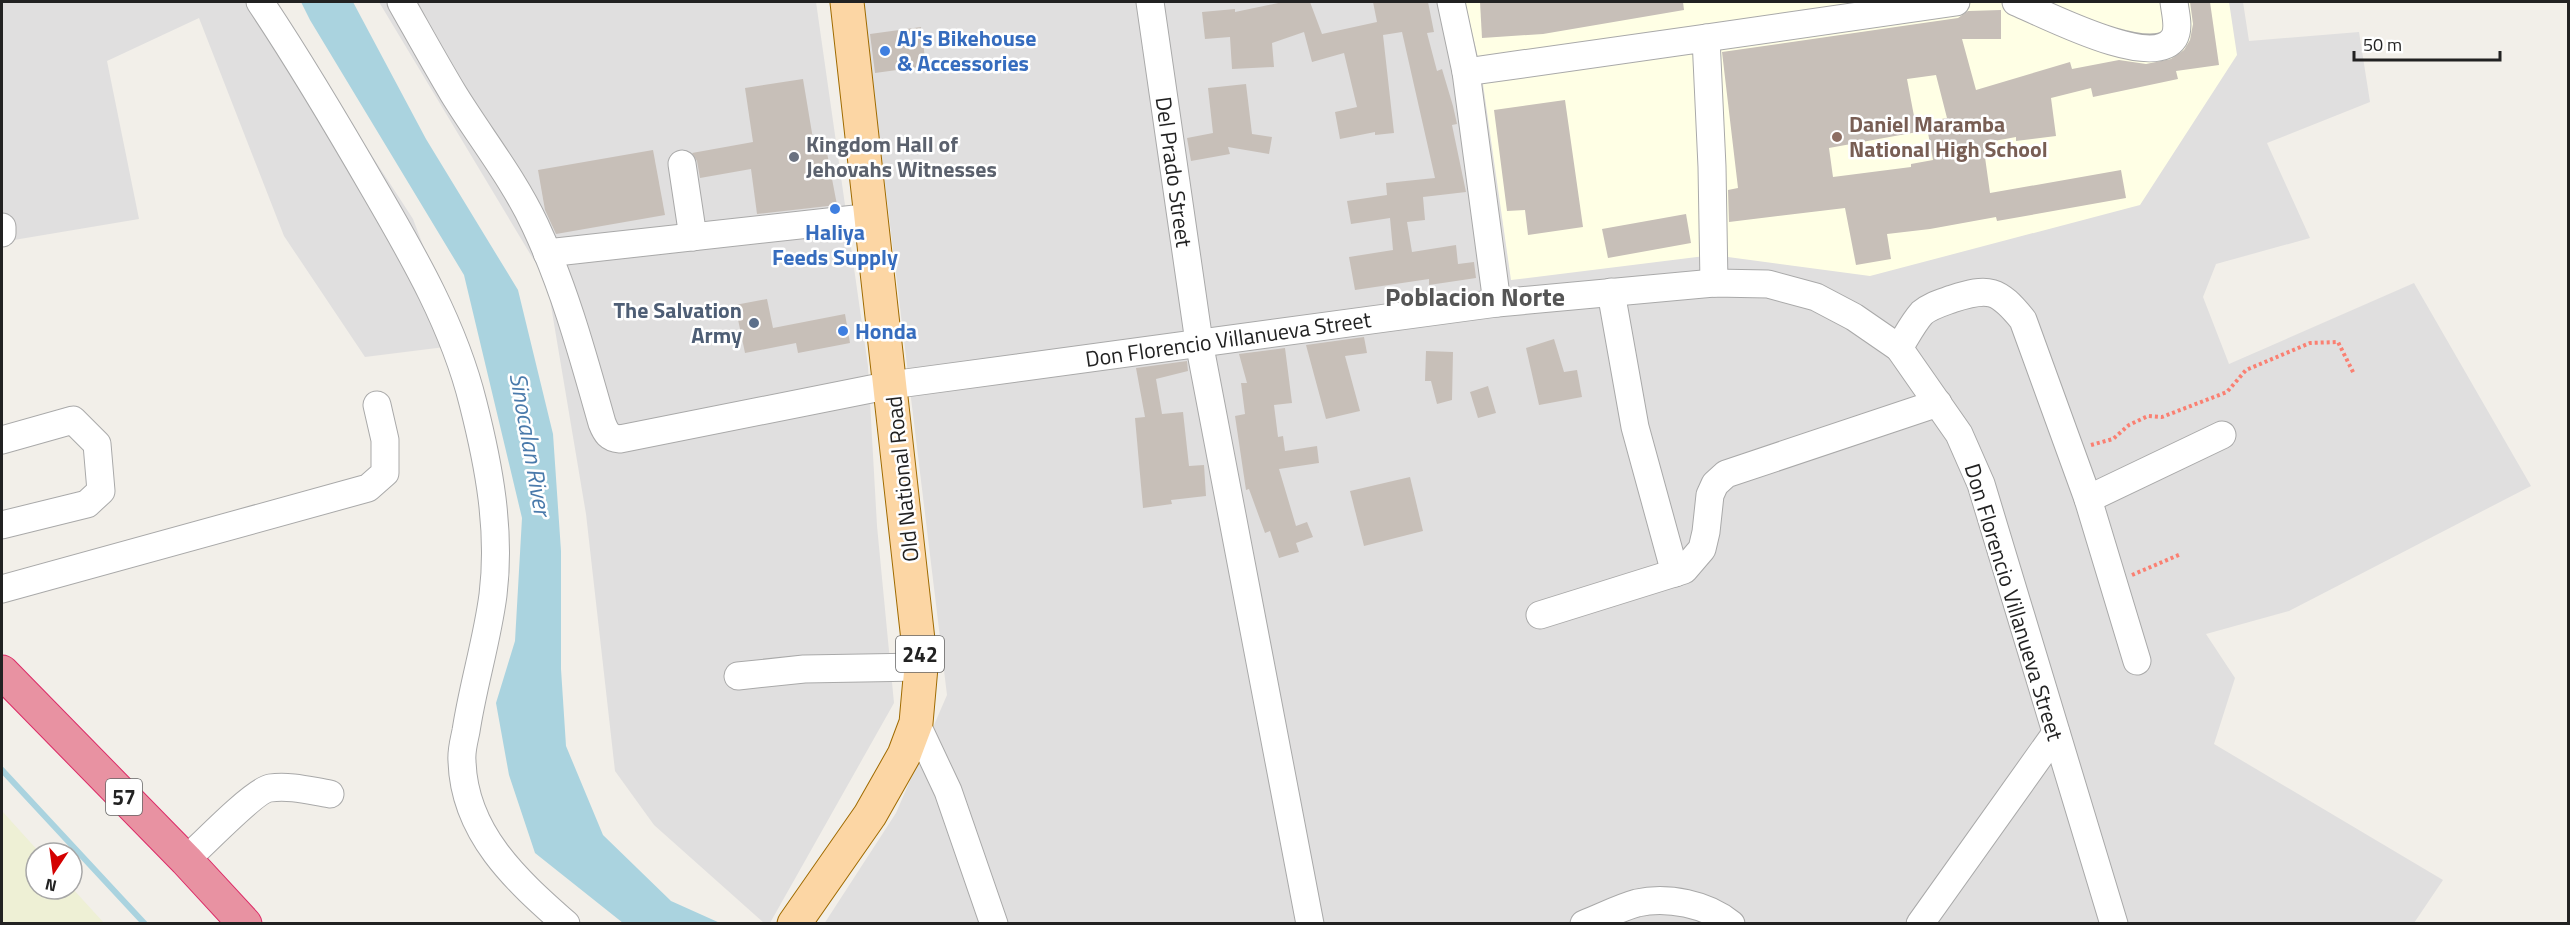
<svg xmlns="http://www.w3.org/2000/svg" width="2570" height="925" font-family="'Titillium Web',sans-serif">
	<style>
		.residential { fill: #e0dfdf }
		.education { fill: #ffffe5 }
		.farmland { fill: #eef0d5 }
		.water { fill: #aad3df }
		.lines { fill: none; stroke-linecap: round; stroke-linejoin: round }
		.stream { stroke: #aad3df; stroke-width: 6 }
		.building { fill: #c7bfb8; fill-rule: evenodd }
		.minor-casing { stroke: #a9a9a9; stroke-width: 29 }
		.major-casing { stroke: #a06b00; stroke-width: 35 }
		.highway-casing { stroke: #dc2a67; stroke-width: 35 }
		.path { stroke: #fa8072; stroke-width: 4; stroke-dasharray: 3 3; stroke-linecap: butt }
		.minor { stroke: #fff; stroke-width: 27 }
		.major { stroke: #fcd6a4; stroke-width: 33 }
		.highway { stroke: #e892a2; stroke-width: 33 }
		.shop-dot { fill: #3f7fe0; stroke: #fff; stroke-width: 2 }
		.education-dot { fill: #8d6e63; stroke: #fff; stroke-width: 2 }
		.worship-dot { fill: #6b7280; stroke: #fff; stroke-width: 2 }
		.service-dot { fill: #5c6f8a; stroke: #fff; stroke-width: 2 }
		.labels { text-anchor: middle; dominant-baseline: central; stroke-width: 5; stroke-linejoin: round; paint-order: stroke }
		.shield { fill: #fff; stroke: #646464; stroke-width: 1.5 }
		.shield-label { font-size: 21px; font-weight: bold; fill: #222 }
		.shop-label { font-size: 22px; font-weight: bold; fill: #366cbe; stroke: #fff; text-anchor: start }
		.education-label { font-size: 22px; font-weight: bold; fill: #785e54; stroke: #fff; text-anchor: start }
		.worship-label { font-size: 22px; font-weight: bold; fill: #5b616d; stroke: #fff; text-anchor: start }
		.street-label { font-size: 22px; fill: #222; stroke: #fff }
		.service-label { font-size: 22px; font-weight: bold; fill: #4e5e75; stroke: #fff; text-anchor: end }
		.water-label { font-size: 24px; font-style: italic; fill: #4a7aab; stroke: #fff }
		.quarter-label { font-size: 26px; font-weight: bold; fill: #555; stroke: #fff }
	</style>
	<rect width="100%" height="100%" fill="#f2efe9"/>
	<g class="residential">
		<polygon points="2,2 272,2 413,219 461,345 365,357 284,236 199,18 107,61 139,219 2,242"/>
		<polygon points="379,2 816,2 868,366 877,526 894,703 770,923 764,923 654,825 615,771 586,514 547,282"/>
		<polygon points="863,2 2243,2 2249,41 2359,32 2370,102 2267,143 2310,238 2216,264 2203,297 2229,364 2414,283 2531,486 2289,611 2206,634 2235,678 2214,744 2443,880 2414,923 824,924 896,813 947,695"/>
	</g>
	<polygon class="education" points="1465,2 2229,2 2237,55 2140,205 1870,276 1713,255 1511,280 1481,70"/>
	<polygon class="farmland" points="2,811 40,853 36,853 36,889 72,888 104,923 2,923"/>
	<polygon class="water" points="301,2 353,2 426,139 518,290 553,434 561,551 561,669 566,746 603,835 671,901 720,923 623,923 535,853 509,775 496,703 515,641 522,518 464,275 310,20"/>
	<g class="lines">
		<polyline class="stream" points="2,770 145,924"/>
	</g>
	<g class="building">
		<polygon points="1283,2 1310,2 1322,34 1377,22 1373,2 1428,2 1434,32 1427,33 1437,71 1442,69 1453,106 1457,124 1452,125 1466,192 1423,197 1425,220 1407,222 1412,252 1456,245 1458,264 1474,262 1476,278 1429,285 1429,279 1355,290 1349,257 1393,250 1390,218 1351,224 1347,201 1387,195 1386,183 1435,178 1402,32 1383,35 1394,133 1375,135 1375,132 1340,139 1335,112 1357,107 1344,53 1312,62 1304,32 1272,43 1274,67 1232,69 1230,37 1205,39 1202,12 1235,9 1235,12"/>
		<polygon points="1480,2 1683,2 1684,10 1543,34 1482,38"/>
		<path d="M2190 2H2210L2219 65 2176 71 2178 79 2093 97 2091 88 2051 98 2056 136 2016 141V137L1983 143 1990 193 2121 170 2126 198 1997 221 1996 217 1930 229 1887 234 1891 259 1856 265 1845 208 1729 222 1728 190 1738 188 1722 52 1958 18 1968 11 2001 10V39H1962L1976 90 2070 62 2072 69 2119 60 2146 64 2171 59 2184 50 2190 40 2193 24ZM1936 75 1947 118 1926 122 1933 160 1911 164V167L1833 177 1829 148 1917 132 1907 79Z"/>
		<polygon points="921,27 926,66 875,73 870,34"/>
		<polygon points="803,79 813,139 824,137 837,205 757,214 751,169 700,178 697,161 692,153 753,142 745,88"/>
		<polygon points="1246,84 1252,134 1272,137 1269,154 1228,147 1230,154 1191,161 1187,138 1213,133 1208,88"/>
		<polygon points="1565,100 1583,227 1528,235 1525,210 1507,211 1494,110"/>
		<polygon points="653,150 665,215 556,234 545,210 538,170"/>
		<polygon points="1686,214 1691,243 1608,258 1602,229"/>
		<polygon points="767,299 773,328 845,314 850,343 798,353 796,343 745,353 735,305"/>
		<polygon points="1364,337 1367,353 1345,356 1360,411 1326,419 1306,345"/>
		<polygon points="1554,339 1564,372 1577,370 1582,397 1539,405 1526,348"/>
		<polygon points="1285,348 1292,403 1274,405 1278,437 1283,436 1285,451 1317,446 1319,463 1279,469 1296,526 1307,522 1313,537 1296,543 1299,552 1279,558 1270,531 1265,533 1249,489 1246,490 1235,416 1245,414 1241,383 1247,383 1239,354"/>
		<polygon points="1426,351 1453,352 1452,400 1437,404 1431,381 1425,381"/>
		<polygon points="1187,361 1188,371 1156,379 1162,414 1183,412 1189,466 1204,465 1206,496 1171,500 1172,504 1143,508 1135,418 1145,417 1136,368"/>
		<polygon points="1488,386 1496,413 1478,418 1470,392"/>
		<polygon points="1410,477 1423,531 1364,546 1350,491"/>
	</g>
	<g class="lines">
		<defs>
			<g id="minor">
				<path d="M260 2C301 63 338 126 375 190 414 257 454 326 473 403 489 466 501 530 493 595 487 641 473 685 466 731 464 741 461 751 462 761 464 833 516 880 566 924"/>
				<path d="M401 2C418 32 435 63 453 93 480 137 513 178 535 225 565 289 583 356 602 423 606 433 609 438 620 439L891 385 1497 303 1714 283 1768 284 1816 297 1854 317 1899 348 1959 434 1981 484 2114 924"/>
				<polyline points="1150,2 1199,342 1310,924"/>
				<polyline points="1451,2 1466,72 1497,303"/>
				<path d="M2016 2C2043 13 2153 71 2174 38 2180 28 2175 12 2174 2"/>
				<polyline points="1706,38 1956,2"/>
				<polyline points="1466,72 1706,38 1712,167 1714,283"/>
				<polyline points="682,164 693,237"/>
				<polyline points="2,227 2,233"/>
				<polyline points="547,253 873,217"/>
				<polyline points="1611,292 1635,427 1675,573"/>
				<path d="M1899 348C1906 337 1913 323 1922 313 1930 306 1941 303 1952 299 1989 287 1998 289 2023 320L2088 499 2137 661"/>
				<polyline points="2,440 73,420 97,444 101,491 87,504 2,525"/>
				<polyline points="2088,499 2222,435"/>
				<polyline points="2,589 368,488 385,473 385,440 377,405"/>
				<polyline points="1540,615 1684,570 1702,549 1706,532 1710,495 1715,484 1726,474 1938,403"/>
				<polyline points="738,676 804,669 921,667"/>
				<polyline points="916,723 948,791 994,924"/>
				<path d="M186 860C200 847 255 790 270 788 290 785 311 791 330 794"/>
				<path d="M1584 924C1602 917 1619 908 1637 903 1667 896 1707 904 1731 924"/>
				<polyline points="1920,924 2056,733"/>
			</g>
			<polyline id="major" points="794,924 870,815 904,755 916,723 921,667 847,2"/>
			<polyline id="highway" points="2,672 186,860 245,924"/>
		</defs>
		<use href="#minor" class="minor-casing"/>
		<use href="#major" class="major-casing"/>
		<use href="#highway" class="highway-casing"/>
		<g class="path">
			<polyline points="2091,445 2113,439 2129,425 2148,416 2162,417 2227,392 2246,370 2310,343 2338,342 2354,374"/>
			<polyline points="2132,575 2181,554"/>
		</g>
		<use href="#minor" class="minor"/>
		<use href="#major" class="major"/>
		<use href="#highway" class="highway"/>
	</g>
	<g class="shop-dot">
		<circle cx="885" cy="51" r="6"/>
		<circle cx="835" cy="209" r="6"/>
		<circle cx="843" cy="331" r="6"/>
	</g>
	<circle class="education-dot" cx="1837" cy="137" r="6"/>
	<circle class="worship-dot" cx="794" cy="157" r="6"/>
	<circle class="service-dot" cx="754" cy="323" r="6"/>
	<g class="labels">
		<g class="shield">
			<rect x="896" y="636" width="48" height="36" rx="4.5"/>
			<rect x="106" y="779" width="36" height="36" rx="4.5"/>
		</g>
		<g class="shield-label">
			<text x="920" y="654">242</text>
			<text x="124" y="797">57</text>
		</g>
		<g class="shop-label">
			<text x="897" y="38">AJ's Bikehouse<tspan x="897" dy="25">&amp; Accessories</tspan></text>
			<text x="835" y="232" text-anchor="middle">Haliya<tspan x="835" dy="25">Feeds Supply</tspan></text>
			<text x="855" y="331">Honda</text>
		</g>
		<g class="education-label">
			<text x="1849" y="124">Daniel Maramba<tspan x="1849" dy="25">National High School</tspan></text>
		</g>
		<g class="worship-label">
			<text x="806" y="144">Kingdom Hall of<tspan x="806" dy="25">Jehovahs Witnesses</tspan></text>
		</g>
		<g class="street-label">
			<text transform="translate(1174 172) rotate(82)">Del Prado Street</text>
			<text transform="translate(1228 339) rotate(-8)">Don Florencio Villanueva Street</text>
			<text transform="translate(902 479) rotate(-96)">Old National Road</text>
			<text transform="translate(2014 602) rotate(73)">Don Florencio Villanueva Street</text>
		</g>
		<g class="service-label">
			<text x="742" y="310">The Salvation<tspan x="742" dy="25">Army</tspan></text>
		</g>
		<g class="water-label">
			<text transform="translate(531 444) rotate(80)">Sinocalan River</text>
		</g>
		<g class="quarter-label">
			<text x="1475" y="296">Poblacion Norte</text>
		</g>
	</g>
	<rect width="2570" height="925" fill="none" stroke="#222222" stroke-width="6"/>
	<g transform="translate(54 871) rotate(193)"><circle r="28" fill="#ffffff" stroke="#a7a7a7" stroke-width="1.5"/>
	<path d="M0-4.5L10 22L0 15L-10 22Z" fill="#d40000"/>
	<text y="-9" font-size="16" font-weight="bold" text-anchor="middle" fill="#222222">N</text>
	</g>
	<path d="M2354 51v9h146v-9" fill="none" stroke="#222222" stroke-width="3"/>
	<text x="2363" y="51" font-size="18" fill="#222222" stroke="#ffffff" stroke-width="4.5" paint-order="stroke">50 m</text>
</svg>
